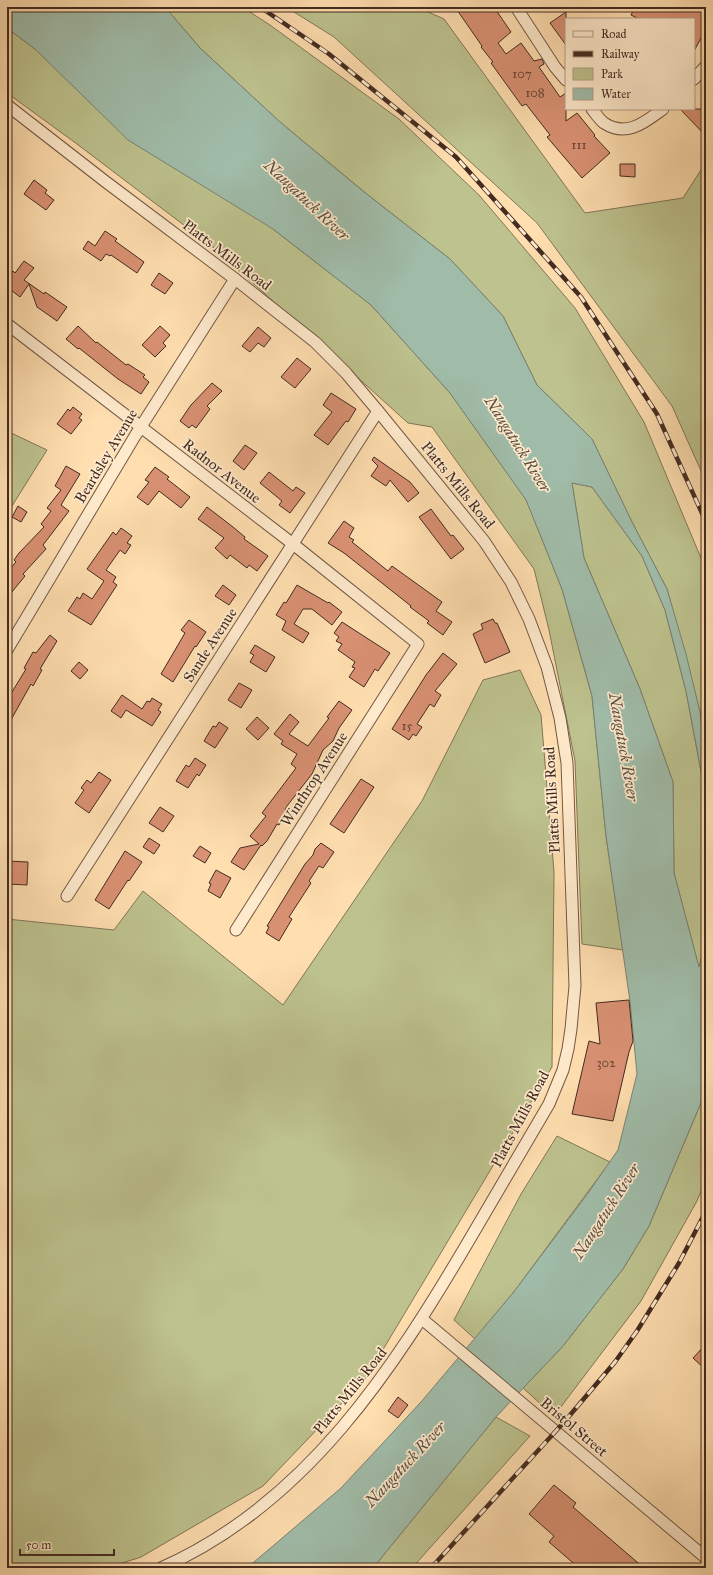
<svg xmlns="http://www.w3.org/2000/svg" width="713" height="1575" font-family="'IM FELL Great Primer',serif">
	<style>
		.green { fill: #bdc28e; stroke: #807658 }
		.water { fill: #a0bca9; stroke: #7b8273 }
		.building { fill: #d99173; stroke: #432b21 }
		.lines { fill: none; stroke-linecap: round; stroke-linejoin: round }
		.street-casing { stroke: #725845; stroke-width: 13 }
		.street { stroke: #ffeacc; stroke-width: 11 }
		.rail-casing { stroke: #432b21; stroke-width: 4.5 }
		.rail { stroke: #ffeacc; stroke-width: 3; stroke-dasharray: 9; stroke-linecap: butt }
		.labels { text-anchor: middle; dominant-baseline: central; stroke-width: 3.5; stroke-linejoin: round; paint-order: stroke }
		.number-label { font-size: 13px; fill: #684436 }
		.street-label { font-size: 15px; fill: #432b21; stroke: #ffeacc }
		.water-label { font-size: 16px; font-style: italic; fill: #5a4f43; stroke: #ffeacc }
	</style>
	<rect width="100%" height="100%" fill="#ffdeb0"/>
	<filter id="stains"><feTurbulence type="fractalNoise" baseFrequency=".005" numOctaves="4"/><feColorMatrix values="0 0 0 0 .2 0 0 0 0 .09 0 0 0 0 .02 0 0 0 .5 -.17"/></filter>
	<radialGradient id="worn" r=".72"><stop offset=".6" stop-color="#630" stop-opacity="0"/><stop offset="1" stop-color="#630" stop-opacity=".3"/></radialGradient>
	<g class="green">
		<polygon points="165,7 242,7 270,25 399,119 479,195 575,308 644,422 706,570 706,763 700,712 667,589 632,522 592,439 537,385 503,316 450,259 368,195 280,122 200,48"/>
		<polygon points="286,7 417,7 444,19 585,213 683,198 706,162 706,482 672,406 537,223 334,37"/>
		<polygon points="7,28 273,229 371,305 450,393 526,499 562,589 592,696 606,836 623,950 582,944 575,761 549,630 534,569 432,427 408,423 214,248 77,144 7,93"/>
		<polygon points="7,431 47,450 7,514"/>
		<polygon points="572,483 592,487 642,556 665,610 686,691 705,793 706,939 699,968 674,873 673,782 640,689 584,558"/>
		<polygon points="520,670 541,715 554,872 552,1067 366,1378 263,1486 141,1557 107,1568 7,1568 7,919 114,930 143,891 283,1005 422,801 483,680"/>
		<polygon points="706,1091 706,1179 697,1201 641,1301 554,1416 523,1388 563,1346 623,1269 649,1226"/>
		<polygon points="557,1136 610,1162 513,1293 475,1339 454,1320 521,1194"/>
		<polygon points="496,1417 530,1436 412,1568 373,1568"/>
	</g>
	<polygon class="water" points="7,7 165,7 200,48 280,122 364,192 450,259 503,316 537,385 592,439 632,522 667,589 686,654 700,712 706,763 706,871 704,855 705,792 686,691 665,610 642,556 592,487 572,483 584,558 640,689 673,782 674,873 699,967 706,939 706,1091 649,1226 623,1269 563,1346 496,1417 373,1568 247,1568 341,1488 421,1402 513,1293 586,1196 618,1150 637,1074 630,1001 606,836 592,696 562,589 526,500 450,393 371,305 273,229 128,140 35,49 7,28"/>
	<g class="building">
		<polygon points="455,7 494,7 511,32 498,43 506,54 521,43 534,61 542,59 544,64 539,67 560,97 566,93 566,121 577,113 595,135 594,136 610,153 582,178 547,137 550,135 526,104 522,106 491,63 493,62 481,47 482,46"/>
		<polygon points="635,7 706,7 706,29 694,51 694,19 639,19 631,15"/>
		<polygon points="566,12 566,45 550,23"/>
		<polygon points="680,109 706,109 706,136"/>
		<polygon points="620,164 635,164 635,177 620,176"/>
		<polygon points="34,180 47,190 45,193 54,200 46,210 24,194"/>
		<polygon points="105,231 117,239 115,241 144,262 137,273 111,255 110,256 106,254 101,261 83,249 88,241 95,246"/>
		<polygon points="24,261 34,268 24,280 44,294 45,292 67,307 57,321 37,307 29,284 20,297 7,287 7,279 13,271 15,273"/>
		<polygon points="159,273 173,283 165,294 151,285"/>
		<polygon points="78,326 96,343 97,342 126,365 128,364 145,375 143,377 149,382 141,394 118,379 79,348 78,349 66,339"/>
		<polygon points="160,326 170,335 163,343 166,346 155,357 142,345"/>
		<polygon points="258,327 271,338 264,347 258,343 250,352 242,346"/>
		<polygon points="297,358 311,369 295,388 281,377"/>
		<polygon points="212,383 222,391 207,406 210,409 196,428 192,425 189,428 180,421 191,405"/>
		<polygon points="331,393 356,409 348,422 346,421 328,445 314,435 332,412 323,405"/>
		<polygon points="73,407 82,414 79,418 82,420 71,434 57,424 68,409 70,411"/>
		<polygon points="245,445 257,453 244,470 233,461"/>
		<polygon points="374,457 410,482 419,493 408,502 390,480 386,486 371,476 378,466 372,460"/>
		<polygon points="66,466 80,474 61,505 69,511 43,545 46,549 23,574 25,576 7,598 7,572 16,562 14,560 19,553 44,527 41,524 51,511 47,508 61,490 55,486"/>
		<polygon points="155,467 169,477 167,479 190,497 181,508 159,491 148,505 137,497 149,482 145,480"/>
		<polygon points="269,472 293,491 296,487 305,493 290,513 279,505 282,501 260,483"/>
		<polygon points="18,506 27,512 21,522 12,517"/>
		<polygon points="207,507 233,527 245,537 244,539 268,556 257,571 249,565 247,568 230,555 227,559 215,548 224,538 198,519"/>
		<polygon points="431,509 451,536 453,535 464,549 451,559 419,517"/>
		<polygon points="344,521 354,528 349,537 354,540 352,542 388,571 392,566 442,602 436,611 452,622 443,635 427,623 429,621 410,607 411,606 344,553 328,543"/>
		<polygon points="121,528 132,536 127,543 131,545 125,554 120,550 106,570 116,577 113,582 117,585 91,625 68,611 77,597 80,599 83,593 92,599 104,581 87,569 113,532 116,535"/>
		<polygon points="223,585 236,595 229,605 215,596"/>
		<polygon points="297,585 328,603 329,602 342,612 332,625 312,609 303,609 294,624 309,633 303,643 282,630 286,621 276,615 284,602 286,603"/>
		<polygon points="493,619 495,623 497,623 510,652 485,663 473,634 483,629 481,624"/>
		<polygon points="189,620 206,632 196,647 195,646 173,682 161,674 185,633 181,630"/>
		<polygon points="342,622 390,653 378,671 375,669 364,687 349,677 355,668 352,667 355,662 338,650 342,644 336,641 339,637 334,633"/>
		<polygon points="50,635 57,641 40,669 42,670 33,686 31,684 7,727 7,689 12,692 26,669 24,668 33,652 36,653"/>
		<polygon points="255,645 275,657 266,672 250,662 254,655 250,653"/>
		<polygon points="443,653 457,664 435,691 441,695 434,707 430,704 417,724 422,727 416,736 413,734 409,740 392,729 426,675"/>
		<polygon points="79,662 88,670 80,679 71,671"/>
		<polygon points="239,683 252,690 241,708 228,700"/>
		<polygon points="122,695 142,709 147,701 150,702 152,698 162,704 158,710 161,712 152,726 126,710 121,718 111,711"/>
		<polygon points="339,701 352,710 339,728 333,741 323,750 312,774 287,806 285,810 287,811 279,825 277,824 267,841 262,846 261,845 244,870 231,862 240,848 259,844 250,836 266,816 262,813 296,768 291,764 297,754 281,744 283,741 274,734 290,714 299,722 289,734 308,746 329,718 327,717"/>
		<polygon points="257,717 269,728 258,740 246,729"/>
		<polygon points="219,722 228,728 215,748 204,741 213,726 216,727"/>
		<polygon points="195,758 206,765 199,776 197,774 188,788 176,781 186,765 189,767"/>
		<polygon points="99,772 111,780 89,813 75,803 84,790 81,788 87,780 91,783"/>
		<polygon points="361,779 374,787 344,833 330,824"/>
		<polygon points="160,807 174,816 163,832 149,823"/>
		<polygon points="149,838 160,845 154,854 143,847"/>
		<polygon points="321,843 334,852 323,868 319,866 309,881 311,883 289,917 292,919 279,941 266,933 269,927 267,926 305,864 313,855 315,849"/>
		<polygon points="200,846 211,853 205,863 193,856"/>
		<polygon points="125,851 142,862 129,881 128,880 109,909 95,900"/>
		<polygon points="8,861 28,862 27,885 7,884"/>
		<polygon points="216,870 231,878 220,898 208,891 211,884 209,883"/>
		<polygon points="629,1000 633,1041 629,1052 613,1121 572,1114 589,1041 600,1044 596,1003"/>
		<polygon points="706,1344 706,1370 693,1358"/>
		<polygon points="398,1397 408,1405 398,1418 388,1411"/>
		<polygon points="554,1485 576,1503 573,1507 644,1568 579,1568 549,1542 554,1536 529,1514"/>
	</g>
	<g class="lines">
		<defs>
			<g id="street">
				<polyline points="516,7 555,67 566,80"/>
				<polyline points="694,79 706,66"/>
				<path d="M7 105 106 182 235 279 315 342 346 373 378 411 484 541 511 582 529 619 547 667 560 718 567 763 575 986 571 1029 568 1049 563 1070 549 1104C523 1148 497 1193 471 1237 393 1370 306 1504 161 1568"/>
				<path d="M592 109C595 113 600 120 604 123 627 138 645 122 663 109"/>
				<polyline points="7,324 293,544 418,644 236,930"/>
				<polyline points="7,650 135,436 235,279"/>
				<polyline points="67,896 378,411"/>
				<polyline points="422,1319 706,1558"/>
			</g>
		</defs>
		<use href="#street" class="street-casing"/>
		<use href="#street" class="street"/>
		<defs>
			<g id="rail">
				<polyline points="260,7 329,54 456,157 581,297 657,414 706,522"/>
				<polyline points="431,1568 565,1421 615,1362 637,1331 679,1263 706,1211"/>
			</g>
		</defs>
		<use href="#rail" class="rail-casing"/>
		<use href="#rail" class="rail"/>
	</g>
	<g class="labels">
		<g class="number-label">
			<text x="522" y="74">107</text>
			<text x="535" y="93">108</text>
			<text x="579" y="145">111</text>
			<text x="407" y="726">15</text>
			<text x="606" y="1063">302</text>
		</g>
		<g class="street-label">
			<text transform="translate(227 255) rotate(37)">Platts Mills Road</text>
			<text transform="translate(106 456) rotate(-59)">Beardsley Avenue</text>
			<text transform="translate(222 471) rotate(38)">Radnor Avenue</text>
			<text transform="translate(458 485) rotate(51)">Platts Mills Road</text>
			<text transform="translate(210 645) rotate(-57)">Sande Avenue</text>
			<text transform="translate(314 779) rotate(-57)">Winthrop Avenue</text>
			<text transform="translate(552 800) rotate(-93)">Platts Mills Road</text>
			<text transform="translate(520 1119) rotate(-62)">Platts Mills Road</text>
			<text transform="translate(350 1391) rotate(-51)">Platts Mills Road</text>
			<text transform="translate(574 1427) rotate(40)">Bristol Street</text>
		</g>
		<g class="water-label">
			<text transform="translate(307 200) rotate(43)">Naugatuck River</text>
			<text transform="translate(518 444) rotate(58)">Naugatuck River</text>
			<text transform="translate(624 747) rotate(80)">Naugatuck River</text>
			<text transform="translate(606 1211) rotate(-57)">Naugatuck River</text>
			<text transform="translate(405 1464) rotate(-47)">Naugatuck River</text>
		</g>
	</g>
	<rect width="713" height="1575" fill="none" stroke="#ffdeb0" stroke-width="24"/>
	<rect x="8" y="8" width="697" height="1559" fill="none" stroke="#432b21" stroke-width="2"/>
	<rect x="12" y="12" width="689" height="1551" fill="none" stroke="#432b21"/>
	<rect x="565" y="18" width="130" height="92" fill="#ffeacc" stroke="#b49e88"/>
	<rect x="573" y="31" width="20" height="6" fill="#ffeacc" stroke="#b49e88"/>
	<text x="601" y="38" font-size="12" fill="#432b21">Road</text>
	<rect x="573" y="51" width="20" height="6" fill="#432b21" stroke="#b49e88"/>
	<text x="601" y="58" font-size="12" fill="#432b21">Railway</text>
	<rect x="573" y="68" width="20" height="12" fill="#bdc28e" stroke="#b49e88"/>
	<text x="601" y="78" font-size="12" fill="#432b21">Park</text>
	<rect x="573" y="88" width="20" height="12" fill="#a0bca9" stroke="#b49e88"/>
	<text x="601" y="98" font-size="12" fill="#432b21">Water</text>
	<path d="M20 1549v6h94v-6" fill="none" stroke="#432b21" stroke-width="2"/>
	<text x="26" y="1549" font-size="12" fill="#432b21" stroke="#ffeacc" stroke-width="3" paint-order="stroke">50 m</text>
	<rect width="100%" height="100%" filter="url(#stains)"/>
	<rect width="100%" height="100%" fill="url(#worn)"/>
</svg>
